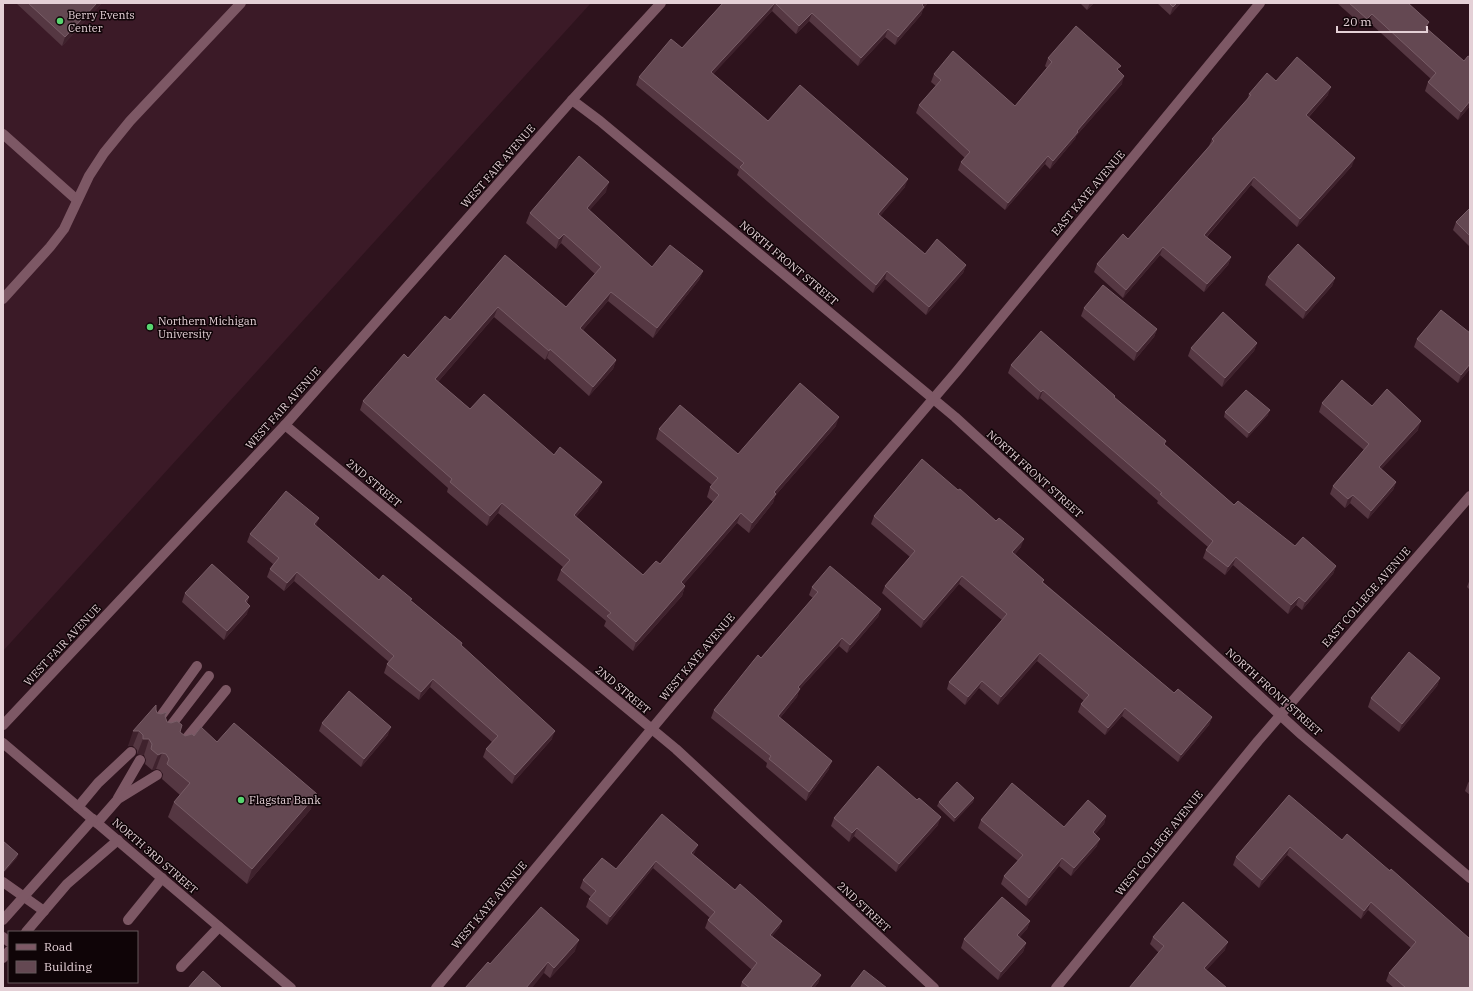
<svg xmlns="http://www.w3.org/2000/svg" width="1473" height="991" font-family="'IBM Plex Serif',serif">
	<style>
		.built { fill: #3b1a27 }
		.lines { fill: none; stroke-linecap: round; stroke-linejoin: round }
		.minor { stroke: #7d5865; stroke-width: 10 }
		.wall { fill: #553742 }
		.shaded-wall { fill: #3f222d }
		.building { fill: #644852; stroke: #785d67 }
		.poi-dot { fill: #58d570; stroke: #0f0407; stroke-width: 1.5 }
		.labels { text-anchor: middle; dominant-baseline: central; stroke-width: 3; stroke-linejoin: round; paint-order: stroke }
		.poi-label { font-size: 11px; fill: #e4d0d6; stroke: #0f0407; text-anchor: start }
		.street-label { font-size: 11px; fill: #e4d0d6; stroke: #0f0407 }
	</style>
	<rect width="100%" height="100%" fill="#2e131d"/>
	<polygon class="built" points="3,3 591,3 3,651"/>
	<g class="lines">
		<g class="minor">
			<polyline points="572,100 600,121 955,417 1302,735 1470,878"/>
			<polyline points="3,134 77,200"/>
			<polyline points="3,299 50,247 64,229 89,176 104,153 130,121 241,3"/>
			<polyline points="285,425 676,749 934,988"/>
			<polyline points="156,723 197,666"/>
			<polyline points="3,725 285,425 572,100 661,3"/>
			<polyline points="166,732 209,676"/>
			<polyline points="3,743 291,988"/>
			<polyline points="181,745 226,690"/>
			<polyline points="118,798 140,760"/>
			<polyline points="78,807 98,783 131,752"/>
			<polyline points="97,823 118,799 157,775"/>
			<polyline points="3,882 44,911"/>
			<polyline points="3,920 93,819"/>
			<polyline points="128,920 162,878"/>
			<polyline points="26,932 67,884 118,840"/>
			<polyline points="3,937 9,942"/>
			<polyline points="3,958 9,951"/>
			<polyline points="181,967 219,927"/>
			<polyline points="436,988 670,707 957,371 1260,3"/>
			<polyline points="1056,988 1258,741 1470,496"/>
		</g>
	</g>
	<g class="wall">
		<polygon points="16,3 102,3 62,46"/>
		<polygon points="723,3 928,3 923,9 921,15 895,45 885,37 858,66 809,21 796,34 772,11 713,74 768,121 905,187 880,216 925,254 966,265 963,273 926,315 885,279 873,293 737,175 739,170 636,85 639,77 682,48"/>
		<polygon points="1080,3 1094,3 1087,10"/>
		<polygon points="1157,3 1181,3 1170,15"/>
		<polygon points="1337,3 1408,3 1427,29 1464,61 1470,57 1470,106 1458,120 1425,91 1428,82 1431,79 1369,22 1364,27"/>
		<polygon points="1048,58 1119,71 1122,84 1076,136 1075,139 1050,169 1045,164 1005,210 958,170 961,162 965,158 916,113 919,105 936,86 931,82 934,74 1015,106 1047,68 1045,66"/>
		<polygon points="1276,81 1328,95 1309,117 1352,166 1297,227 1251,185 1207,237 1231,257 1228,265 1204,292 1160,255 1123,298 1094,272 1097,264 1128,239 1209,146 1212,139 1247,100 1249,94"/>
		<polygon points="606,192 589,210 652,267 703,271 699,280 653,338 608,301 583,330 616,360 613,369 589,396 547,358 545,360 494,317 438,382 470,409 554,455 598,491 576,517 643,575 660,564 713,502 707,497 710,487 712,485 656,439 659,429 738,454 836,426 775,496 773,503 749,533 737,523 683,585 685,586 682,596 633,651 604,626 606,621 557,580 561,570 563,567 498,513 487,526 447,492 448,488 360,410 363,401 408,358 450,320 505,255 566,307 595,274 561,243 556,249 526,223 530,213"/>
		<polygon points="1470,208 1470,247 1453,230 1456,222"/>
		<polygon points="1268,277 1335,278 1332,286 1303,319 1265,285"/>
		<polygon points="1084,308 1157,329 1154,337 1134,361 1081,316"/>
		<polygon points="1470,333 1470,369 1458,383 1414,347 1417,339"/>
		<polygon points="1257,343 1254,351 1222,387 1188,356 1191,348"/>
		<polygon points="1011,365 1114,398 1166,441 1164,444 1234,505 1295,546 1336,566 1333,574 1302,610 1296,605 1288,614 1233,565 1225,575 1203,558 1206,550 1208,547 1157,503 1158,501 1040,398 1038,400 1008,373"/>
		<polygon points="1322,403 1372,406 1418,430 1381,469 1396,482 1393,490 1368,519 1350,503 1345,508 1330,494 1333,486 1364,450 1319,412"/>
		<polygon points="1225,412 1268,415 1247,438 1224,417"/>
		<polygon points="874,516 1021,547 1015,554 1044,580 1043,582 1174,693 1212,717 1209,725 1178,762 1122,716 1105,735 1078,712 1081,704 1084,701 1037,661 998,705 979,688 965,705 947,689 949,682 1002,620 959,584 921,628 882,593 885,586 910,557 871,524"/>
		<polygon points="316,526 379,580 411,601 462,643 461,646 552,739 512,784 483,757 486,749 492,742 430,687 419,700 384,673 387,664 389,662 294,581 284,591 267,577 270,569 273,564 247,542 250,534"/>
		<polygon points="1470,579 1470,590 1467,587"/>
		<polygon points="812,587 881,609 878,617 847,653 839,646 799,690 797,697 780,718 829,769 806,801 766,767 767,763 711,718 714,710 761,658 813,598 809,595"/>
		<polygon points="185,593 249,597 247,603 247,614 224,640 182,602"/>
		<polygon points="1440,678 1437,686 1399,732 1368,707 1371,698"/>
		<polygon points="156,705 156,710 157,713 165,716 167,722 185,736 194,736 217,742 311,809 247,884 168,817 174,802 180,795 162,779 163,774 160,770 156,769 152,770 145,764 146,760 144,755 137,754 137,750 133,746 128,746"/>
		<polygon points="322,723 388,735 361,767 319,731"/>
		<polygon points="1470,780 1470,795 1465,791 1468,783"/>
		<polygon points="1289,795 1470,988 1394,988 1386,981 1389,973 1411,948 1368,910 1361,919 1287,855 1259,888 1233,865 1236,857"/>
		<polygon points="974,798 973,802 954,822 937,806 939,802"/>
		<polygon points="1106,816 1104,824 1095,834 1097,846 1071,876 1059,866 1026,906 1001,884 1004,876 1018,861 978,828 981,820 1064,827"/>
		<polygon points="834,818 938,825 896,872 854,836 849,842 831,826"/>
		<polygon points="695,852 693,855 735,890 782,921 779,928 772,936 821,975 818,983 814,988 740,988 742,982 752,970 705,928 708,920 710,918 653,868 607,925 586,907 589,899 591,897 580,888 583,880 616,869"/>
		<polygon points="1030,921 1027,929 1019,937 1026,943 1023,952 998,980 961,948 964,939"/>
		<polygon points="1153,937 1225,950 1206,970 1158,952 1150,944"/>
		<polygon points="575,951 550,978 544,973 490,964"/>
	</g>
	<g class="shaded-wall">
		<polygon points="97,3 102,3 62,46 65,37"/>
		<polygon points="775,3 772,11 708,80 711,72"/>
		<polygon points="924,3 928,3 923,9 921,15 895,45 898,37"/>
		<polygon points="1090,3 1094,3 1087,10"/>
		<polygon points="1177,3 1181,3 1170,15 1173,7"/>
		<polygon points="812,13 809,21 796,34 799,26"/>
		<polygon points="1372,14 1369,22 1364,27 1367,19"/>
		<polygon points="1429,22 1426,31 1425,27"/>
		<polygon points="888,29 885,37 858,66 861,58"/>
		<polygon points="1124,76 1122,84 1076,136 1075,139 1050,169 1053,161 1077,131"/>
		<polygon points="1331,87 1328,95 1303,123 1306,115"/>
		<polygon points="1470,101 1470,106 1458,120 1461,112"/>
		<polygon points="1048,156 1045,164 1005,210 1008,203"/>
		<polygon points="1355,158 1352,166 1297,227 1300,219"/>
		<polygon points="1254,177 1251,185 1201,243 1204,235"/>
		<polygon points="908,179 905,187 875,222 878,214"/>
		<polygon points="609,182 606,192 583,218 587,208"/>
		<polygon points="564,234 561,243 556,249 559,239"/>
		<polygon points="1163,247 1160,255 1123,298 1126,290"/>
		<polygon points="1231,257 1228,265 1204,292 1207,284"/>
		<polygon points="966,265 963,273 926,315 929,307"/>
		<polygon points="703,271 699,280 653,338 657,328"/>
		<polygon points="887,271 885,279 873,293 876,285"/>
		<polygon points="1335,278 1332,286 1303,319 1306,311"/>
		<polygon points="611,292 608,301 577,337 580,328"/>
		<polygon points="498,307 494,317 432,389 435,379"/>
		<polygon points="1157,329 1154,337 1134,361 1137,352"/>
		<polygon points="1257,343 1254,351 1222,387 1225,378"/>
		<polygon points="550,349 547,358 545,360 549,351"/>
		<polygon points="616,360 613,369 589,396 593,387"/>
		<polygon points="1470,364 1470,369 1458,383 1461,375"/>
		<polygon points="1043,390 1040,398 1038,400 1041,392"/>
		<polygon points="1270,410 1268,415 1247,438 1249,433"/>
		<polygon points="839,417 836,426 775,496 773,503 749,533 752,523 774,492"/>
		<polygon points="1421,421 1418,430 1376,475 1379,467"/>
		<polygon points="602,482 598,491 570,524 574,515"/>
		<polygon points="1396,482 1393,490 1368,519 1371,511"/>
		<polygon points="1353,495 1350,503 1345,508 1348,499"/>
		<polygon points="502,503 498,513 487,526 490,516"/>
		<polygon points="741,513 737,523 677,592 681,582"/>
		<polygon points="319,518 316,526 314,524"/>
		<polygon points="1024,539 1021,547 1010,560 1012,552"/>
		<polygon points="1236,557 1233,565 1225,575 1228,567"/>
		<polygon points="1336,566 1333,574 1302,610 1305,602"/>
		<polygon points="297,572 294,581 284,591 287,583"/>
		<polygon points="962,576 959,584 921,628 924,620"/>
		<polygon points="685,586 682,596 633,651 636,642"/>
		<polygon points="1299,597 1296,605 1288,614 1291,605"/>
		<polygon points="250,606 247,614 224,640 227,631"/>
		<polygon points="881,609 878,617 847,653 850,645"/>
		<polygon points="842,638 839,646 799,690 797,697 775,724 778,716 798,687"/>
		<polygon points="1040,653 1037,661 998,705 1001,697"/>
		<polygon points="1440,678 1437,686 1399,732 1402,724"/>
		<polygon points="433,679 430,687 419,700 421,692"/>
		<polygon points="982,681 979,688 965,705 968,697"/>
		<polygon points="1125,708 1122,716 1105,735 1108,728"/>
		<polygon points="1212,717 1209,725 1178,762 1181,755"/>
		<polygon points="391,727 388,735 361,767 364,759"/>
		<polygon points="133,731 139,731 133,746 128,746"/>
		<polygon points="555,731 552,739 512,784 515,775"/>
		<polygon points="143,739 149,739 144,755 137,754"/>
		<polygon points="162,753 156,769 152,770 158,755"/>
		<polygon points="832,761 829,769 806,801 809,792"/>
		<polygon points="317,794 311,809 247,884 252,869"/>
		<polygon points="974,798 973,802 954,822 955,818"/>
		<polygon points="1106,816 1104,824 1090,840 1093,832"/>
		<polygon points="941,817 938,825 896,872 899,864"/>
		<polygon points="857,828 854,836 849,842 852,833"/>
		<polygon points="1100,839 1097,846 1071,876 1074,868"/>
		<polygon points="698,845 695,852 688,861 691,853"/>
		<polygon points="1290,847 1287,855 1259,888 1262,880"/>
		<polygon points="18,854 17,858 3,874 3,872"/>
		<polygon points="1062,858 1059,866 1026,906 1029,898"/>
		<polygon points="656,861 653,868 607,925 610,917"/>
		<polygon points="1371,902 1368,910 1361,919 1364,911"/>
		<polygon points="782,921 779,928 767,942 770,935"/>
		<polygon points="1030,921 1027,929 1014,944 1017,935"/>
		<polygon points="579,940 575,951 550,978 554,968"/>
		<polygon points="1228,942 1225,950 1201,976 1204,968"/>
		<polygon points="1026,943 1023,952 998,980 1001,972"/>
		<polygon points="548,962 544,973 532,988 526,988"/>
		<polygon points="821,975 818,983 814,988 810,988"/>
	</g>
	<g class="building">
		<polygon points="28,3 97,3 65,37"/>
		<polygon points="723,3 924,3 922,5 924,7 898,37 888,29 861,58 812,13 799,26 775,3 711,72 768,121 800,85 908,179 878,214 925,254 937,239 966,265 929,307 887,271 876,285 740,167 744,163 639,77 671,39 682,48"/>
		<polygon points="1169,3 1177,3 1173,7"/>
		<polygon points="1349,3 1408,3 1429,22 1425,27 1464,61 1468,56 1470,57 1470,101 1461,112 1428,82 1436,73 1372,14 1367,19"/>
		<polygon points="1076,26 1121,66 1117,69 1124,76 1077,131 1078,132 1053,161 1048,156 1008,203 961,162 970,152 919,105 941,80 934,74 953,51 1015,106 1052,62 1048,58"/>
		<polygon points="1297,57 1331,87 1306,115 1355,158 1300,219 1254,177 1204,235 1231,257 1207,284 1163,247 1126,290 1097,264 1123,234 1128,239 1214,141 1212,139 1251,95 1249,94 1267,73 1276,81"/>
		<polygon points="579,156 609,182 587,208 652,267 670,245 703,271 657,328 611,292 580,328 616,360 593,387 550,349 549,351 498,307 435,379 470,409 484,394 554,455 560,447 602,482 574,515 643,575 656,561 660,564 719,495 710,487 718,478 659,429 680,405 738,454 800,383 839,417 774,492 776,494 752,523 741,513 681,582 685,586 636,642 607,616 611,613 561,570 570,560 502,503 490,516 450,482 452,479 363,401 404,354 408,358 445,316 450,320 505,255 566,307 601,267 564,234 559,239 530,213"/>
		<polygon points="1470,208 1470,236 1456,222"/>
		<polygon points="1298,244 1335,278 1306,311 1268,277"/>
		<polygon points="1103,285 1157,329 1137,352 1084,308"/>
		<polygon points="1441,310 1470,333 1470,364 1461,375 1417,339"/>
		<polygon points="1223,312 1257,343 1225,378 1191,348"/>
		<polygon points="1041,331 1115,396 1114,397 1166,441 1164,444 1234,505 1238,501 1295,546 1303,537 1336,566 1305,602 1299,597 1291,605 1236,557 1228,567 1206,550 1213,541 1160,494 1162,493 1043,390 1041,392 1011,365"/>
		<polygon points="1342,380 1372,406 1387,389 1421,421 1379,467 1396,482 1371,511 1353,495 1348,499 1333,486 1369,444 1322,403"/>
		<polygon points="1246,390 1270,410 1249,433 1225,412"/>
		<polygon points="922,459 958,490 960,489 996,521 999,518 1024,539 1012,552 1044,580 1042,582 1174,693 1178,689 1212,717 1181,755 1125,708 1108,728 1081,704 1089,695 1040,653 1001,697 982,681 968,697 949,682 1007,614 962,576 924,620 885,586 915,551 874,516"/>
		<polygon points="286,491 319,518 314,524 379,580 383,575 412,599 410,600 462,643 461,645 555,731 515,775 486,749 498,736 433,679 421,692 387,664 394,656 297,572 287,583 270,569 279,558 250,534"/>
		<polygon points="212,564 249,597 245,601 250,606 227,631 185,593"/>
		<polygon points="830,566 881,609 850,645 842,638 798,687 800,689 778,716 832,761 809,792 769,759 771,756 714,710 758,655 761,658 818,592 812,587"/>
		<polygon points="1409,652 1440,678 1402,724 1371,698"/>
		<polygon points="349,691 391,727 364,759 322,723"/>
		<polygon points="156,705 156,710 157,713 161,714 167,712 165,716 167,722 171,723 177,721 182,725 180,732 185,736 192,734 194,736 201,727 217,742 234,723 317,794 252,869 174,802 190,783 167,764 169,759 166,754 162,753 158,755 151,749 152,744 149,739 143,739 143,735 139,731 133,731"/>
		<polygon points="878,766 917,800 919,798 941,817 899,864 857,828 852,833 834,818"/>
		<polygon points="957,782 974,798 955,818 939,802"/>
		<polygon points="1012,783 1064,827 1088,800 1106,816 1093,832 1100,839 1074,868 1062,858 1029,898 1004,876 1023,855 981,820"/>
		<polygon points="1289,795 1342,840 1347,834 1390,871 1391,869 1470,939 1470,988 1406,988 1389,973 1416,942 1371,902 1364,911 1290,847 1262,880 1236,857"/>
		<polygon points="662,814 698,845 691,853 735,890 740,884 782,921 770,935 821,975 810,988 750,988 742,982 757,963 708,920 715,912 656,861 610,917 589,899 596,891 583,880 602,858 616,869"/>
		<polygon points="3,841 18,854 3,872"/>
		<polygon points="1002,897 1030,921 1017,935 1026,943 1001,972 964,939"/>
		<polygon points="1183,902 1228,942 1204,968 1227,988 1129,988 1164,946 1153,937"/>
		<polygon points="541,907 579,940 554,968 548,962 526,988 465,988 488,962 490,964"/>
		<polygon points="864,970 887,988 850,988"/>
		<polygon points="203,971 222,988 188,988"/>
	</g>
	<g class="poi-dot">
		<circle cx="60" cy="21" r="4"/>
		<circle cx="150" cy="327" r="4"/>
		<circle cx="241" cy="800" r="4"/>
	</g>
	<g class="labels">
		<g class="poi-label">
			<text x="68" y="15">Berry Events<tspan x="68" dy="13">Center</tspan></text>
			<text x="158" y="321">Northern Michigan<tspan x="158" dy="13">University</tspan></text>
			<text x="249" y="800">Flagstar Bank</text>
		</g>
		<g class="street-label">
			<text transform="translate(498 166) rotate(-49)">WEST FAIR AVENUE</text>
			<text transform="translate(1088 193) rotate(-50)">EAST KAYE AVENUE</text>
			<text transform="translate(789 263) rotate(40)">NORTH FRONT STREET</text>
			<text transform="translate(283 408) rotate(-48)">WEST FAIR AVENUE</text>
			<text transform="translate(1035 474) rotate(42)">NORTH FRONT STREET</text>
			<text transform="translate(374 483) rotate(40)">2ND STREET</text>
			<text transform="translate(1366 597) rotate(-49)">EAST COLLEGE AVENUE</text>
			<text transform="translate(62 645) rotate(-47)">WEST FAIR AVENUE</text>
			<text transform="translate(697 657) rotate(-50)">WEST KAYE AVENUE</text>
			<text transform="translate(623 690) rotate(40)">2ND STREET</text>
			<text transform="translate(1274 692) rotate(42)">NORTH FRONT STREET</text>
			<text transform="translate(1159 843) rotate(-51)">WEST COLLEGE AVENUE</text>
			<text transform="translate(155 856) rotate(41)">NORTH 3RD STREET</text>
			<text transform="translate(489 905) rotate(-50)">WEST KAYE AVENUE</text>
			<text transform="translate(864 907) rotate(43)">2ND STREET</text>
		</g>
	</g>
	<rect width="1473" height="991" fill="none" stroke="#e4d0d6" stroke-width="8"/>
	<rect x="8" y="931" width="130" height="52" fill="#0f0407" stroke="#64565a"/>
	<rect x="16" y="944" width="20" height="6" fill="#7d5865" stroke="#64565a"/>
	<text x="44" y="951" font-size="12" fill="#e4d0d6">Road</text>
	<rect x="16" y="961" width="20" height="12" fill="#644852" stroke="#64565a"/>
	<text x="44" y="971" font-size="12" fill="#e4d0d6">Building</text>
	<path d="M1337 26v6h90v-6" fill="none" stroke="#e4d0d6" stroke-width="2"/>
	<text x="1343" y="26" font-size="12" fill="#e4d0d6" stroke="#0f0407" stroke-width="3" paint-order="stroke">20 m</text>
</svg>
